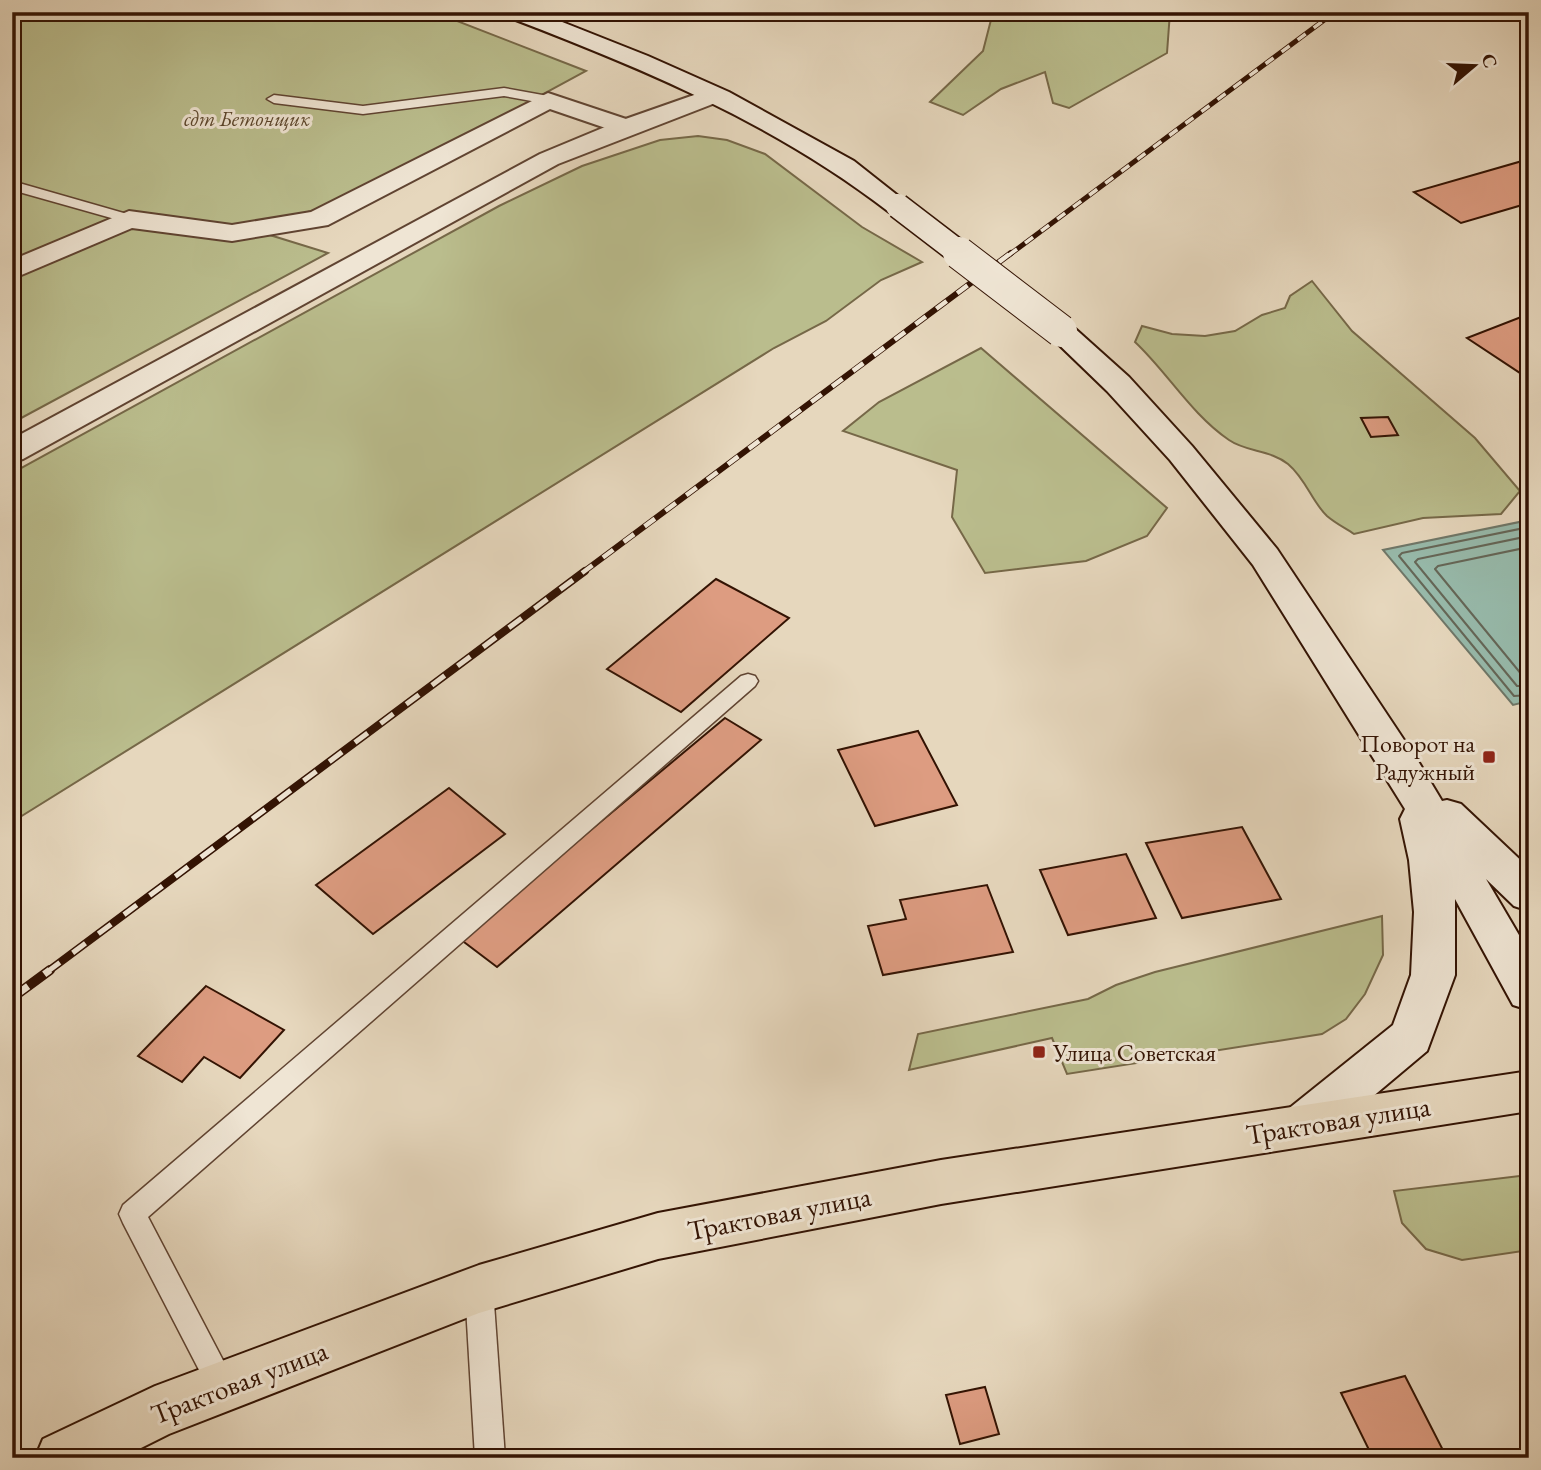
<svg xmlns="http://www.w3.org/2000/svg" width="1541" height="1470" font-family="'EB Garamond',serif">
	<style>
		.green { fill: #babd8d; stroke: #766848; stroke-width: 2 }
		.water { fill: #97baab; stroke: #6f7768; stroke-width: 2 }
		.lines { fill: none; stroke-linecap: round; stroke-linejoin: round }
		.shore { stroke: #656657; stroke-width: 2 }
		.building { fill: #dd9c81; stroke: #331303; stroke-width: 2 }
		.service-casing { stroke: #604432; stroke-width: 3 }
		.minor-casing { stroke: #604432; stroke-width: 4 }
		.tertiary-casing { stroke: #604432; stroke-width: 4 }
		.secondary-casing { stroke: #331303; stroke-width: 4 }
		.primary-casing { stroke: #331303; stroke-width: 4 }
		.service { fill: #efe5d4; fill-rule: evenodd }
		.minor { fill: #efe5d4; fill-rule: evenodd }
		.tertiary { fill: #efe5d4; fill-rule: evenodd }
		.secondary { fill: #efe5d4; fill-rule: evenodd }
		.primary { fill: #e6d7bd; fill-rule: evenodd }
		.rail-far3-casing { stroke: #331303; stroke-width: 5 }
		.rail-far2-casing { stroke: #331303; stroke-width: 6 }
		.rail-far1-casing { stroke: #331303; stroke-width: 8 }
		.rail-casing { stroke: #331303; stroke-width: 10 }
		.rail-far3 { stroke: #efe5d4; stroke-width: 3.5; stroke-dasharray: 10; stroke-linecap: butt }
		.rail-far2 { stroke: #efe5d4; stroke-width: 4.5; stroke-dasharray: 13; stroke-linecap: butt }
		.rail-far1 { stroke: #efe5d4; stroke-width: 5; stroke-dasharray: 16; stroke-linecap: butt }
		.rail { stroke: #efe5d4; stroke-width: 7; stroke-dasharray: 20; stroke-linecap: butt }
		.secondary-bridge-far1-casing { stroke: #331303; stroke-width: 27; stroke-linecap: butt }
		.secondary-bridge-casing { stroke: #331303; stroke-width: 34; stroke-linecap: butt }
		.secondary-bridge-far1 { stroke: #efe5d4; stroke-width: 24 }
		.secondary-bridge { stroke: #efe5d4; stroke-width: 32 }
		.poi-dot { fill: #8f2418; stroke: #efe5d4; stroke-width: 2.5 }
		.labels { text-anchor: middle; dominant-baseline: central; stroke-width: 6; stroke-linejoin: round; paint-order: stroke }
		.far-park-label { font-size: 21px; font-style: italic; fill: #5c462c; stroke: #efe5d4 }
		.poi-label { font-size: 24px; fill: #331303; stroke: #efe5d4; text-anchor: end }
		.near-street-label { font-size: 28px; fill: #331303; stroke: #efe5d4 }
	</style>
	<rect width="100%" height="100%" fill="#e6d7bd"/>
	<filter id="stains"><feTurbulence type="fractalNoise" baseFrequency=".00286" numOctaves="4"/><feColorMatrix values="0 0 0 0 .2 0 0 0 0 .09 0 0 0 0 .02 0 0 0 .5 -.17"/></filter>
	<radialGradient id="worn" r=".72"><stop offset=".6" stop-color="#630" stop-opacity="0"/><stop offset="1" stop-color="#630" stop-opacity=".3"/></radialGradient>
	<g class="green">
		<polygon points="12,12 434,12 586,71 342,203 247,228 328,253 12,423"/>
		<polygon points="993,12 1170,12 1167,53 1069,108 1053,103 1045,72 1001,89 963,115 930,102 983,51"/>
		<polygon points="698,136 727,140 765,154 862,227 922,262 881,280 826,321 774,348 12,822 12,473 499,206 582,166 660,140"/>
		<path d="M1312 281 1352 331 1475 438 1520 491 1501 514 1423 518 1354 534C1345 528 1335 523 1327 516 1312 502 1306 479 1288 464 1271 450 1246 452 1229 440 1191 414 1168 373 1135 342L1142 326 1172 334 1205 336 1235 331 1262 315 1285 308 1290 296Z"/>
		<polygon points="981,348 1167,508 1147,536 1086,561 985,573 952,517 957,470 843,431 879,402"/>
		<polygon points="1382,916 1383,955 1365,994 1346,1019 1322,1034 1067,1074 1052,1038 909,1070 918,1034 1088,999 1116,985 1155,972"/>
		<polygon points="1529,1175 1529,1250 1462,1260 1426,1249 1402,1223 1394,1191"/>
	</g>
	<polygon class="water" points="1529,520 1529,701 1513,705 1383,550"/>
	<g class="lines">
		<g class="shore">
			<polyline points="1529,527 1402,553 1399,556 1514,696 1529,695"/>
			<polyline points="1529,536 1418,559 1415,562 1517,686 1529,686"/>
			<polyline points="1529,547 1438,566 1435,569 1522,675 1529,676"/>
		</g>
	</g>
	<g class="building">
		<polygon points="1529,159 1529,203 1461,223 1414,192"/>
		<polygon points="1529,314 1529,379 1467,338"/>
		<polygon points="1388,417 1398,435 1371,437 1361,418"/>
		<polygon points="716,579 789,618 681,712 607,669"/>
		<polygon points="725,718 761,740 497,967 460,939"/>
		<polygon points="918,731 957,805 875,826 838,750"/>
		<polygon points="449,788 505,834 373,934 316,885"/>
		<polygon points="1242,827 1281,899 1182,918 1146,843"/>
		<polygon points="1126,854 1156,918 1068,935 1040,870"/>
		<polygon points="987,885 1013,952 883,975 868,926 906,919 900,900"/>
		<polygon points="206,986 284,1030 240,1078 204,1057 182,1082 138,1056"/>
		<polygon points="1405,1376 1447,1458 1373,1458 1341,1393"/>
		<polygon points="985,1387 999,1434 960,1444 946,1395"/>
	</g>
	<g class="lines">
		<defs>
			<g id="service">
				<polygon points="504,88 548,96 555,100 548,104 504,96 363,114 274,103 267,99 274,95 363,106"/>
				<polygon points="12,181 134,216 136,219 129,223 12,190"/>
				<polygon points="748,674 755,676 758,681 755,686 148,1217 237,1387 233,1397 223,1401 213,1397 123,1223 119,1214 123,1205 741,676"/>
				<polygon points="479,1276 489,1280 493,1289 505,1458 475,1458 465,1289 469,1280"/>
			</g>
			<g id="minor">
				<path d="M545 12H575C566 23 548 30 535 27L532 22Z"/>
				<polygon points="548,93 635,122 639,127 635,132 626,135 550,109 328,225 232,241 132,228 12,279 12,260 129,211 232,225 311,212"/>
			</g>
			<polygon id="tertiary" points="714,88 723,90 726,95 723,100 558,164 23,459 12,462 12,439 540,154 617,122"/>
			<g id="secondary">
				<path d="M505 12H537L648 56 729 92 854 161 911 206 907 212 898 214 889 212C774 123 642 68 508 17Z"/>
				<polygon points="1061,322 1071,325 1129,377 1192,446 1277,549 1418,761 1442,801 1447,800 1461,804 1529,868 1529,911 1514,906 1486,879 1529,952 1529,1010 1513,1005 1455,899 1455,975 1427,1051 1321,1140 1304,1146 1287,1140 1280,1125 1287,1110 1393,1025 1411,975 1414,912 1409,860 1400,819 1405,809 1253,565 1170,460 1107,391 1051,337 1046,331 1051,325"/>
			</g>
			<polygon id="primary" points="1529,1071 1529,1111 941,1204 658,1259 479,1313 169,1434 121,1458 35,1458 43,1439 155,1386 479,1265 658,1213 941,1160"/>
		</defs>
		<use href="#service" class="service-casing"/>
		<use href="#minor" class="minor-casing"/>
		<use href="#tertiary" class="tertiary-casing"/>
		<use href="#secondary" class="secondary-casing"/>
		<use href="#primary" class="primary-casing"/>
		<use href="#service" class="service"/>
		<use href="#minor" class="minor"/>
		<use href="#tertiary" class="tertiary"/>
		<use href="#secondary" class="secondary"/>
		<use href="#primary" class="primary"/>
		<defs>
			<polyline id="rail-far3" points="1009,255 1335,12"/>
			<polyline id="rail-far2" points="582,573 1011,253"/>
			<polyline id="rail-far1" points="47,972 585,571"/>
			<polyline id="rail" points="12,998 50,970"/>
		</defs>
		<use href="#rail-far3" class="rail-far3-casing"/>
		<use href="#rail-far2" class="rail-far2-casing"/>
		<use href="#rail-far1" class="rail-far1-casing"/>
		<use href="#rail" class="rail-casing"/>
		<use href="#rail-far3" class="rail-far3"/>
		<use href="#rail-far2" class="rail-far2"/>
		<use href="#rail-far1" class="rail-far1"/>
		<use href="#rail" class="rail"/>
		<defs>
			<polyline id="secondary-bridge-far1" points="898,206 962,255"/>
			<polyline id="secondary-bridge" points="959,253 1061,331"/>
		</defs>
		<use href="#secondary-bridge-far1" class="secondary-bridge-far1-casing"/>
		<use href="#secondary-bridge" class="secondary-bridge-casing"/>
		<use href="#secondary-bridge-far1" class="secondary-bridge-far1"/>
		<use href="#secondary-bridge" class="secondary-bridge"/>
	</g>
	<g class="poi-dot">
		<rect x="1482" y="750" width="14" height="14" rx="3.5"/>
		<rect x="1032" y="1045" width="14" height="14" rx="3.5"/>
	</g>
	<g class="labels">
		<g class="far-park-label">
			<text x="247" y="118">сдт Бетонщик</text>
		</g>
		<g class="poi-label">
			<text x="1475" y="743">Поворот на<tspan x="1475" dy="28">Радужный</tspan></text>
			<text x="1053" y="1052" text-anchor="start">Улица Советская</text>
		</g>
		<g class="near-street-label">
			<text transform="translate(1338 1120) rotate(-9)">Трактовая улица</text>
			<text transform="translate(779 1213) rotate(-11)">Трактовая улица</text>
			<text transform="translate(239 1382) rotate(-21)">Трактовая улица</text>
		</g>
	</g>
	<rect width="1541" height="1470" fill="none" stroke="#e6d7bd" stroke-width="42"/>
	<rect x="14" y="14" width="1513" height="1442" fill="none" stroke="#331303" stroke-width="3.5"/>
	<rect x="21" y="21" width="1499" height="1428" fill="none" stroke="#331303" stroke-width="2"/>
	<g transform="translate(1474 66) rotate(71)" stroke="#efe5d4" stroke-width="5" paint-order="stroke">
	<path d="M0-5L12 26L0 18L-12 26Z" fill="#331303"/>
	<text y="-10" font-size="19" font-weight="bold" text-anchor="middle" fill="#331303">С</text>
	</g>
	<rect width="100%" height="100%" filter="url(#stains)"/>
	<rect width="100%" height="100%" fill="url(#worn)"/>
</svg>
